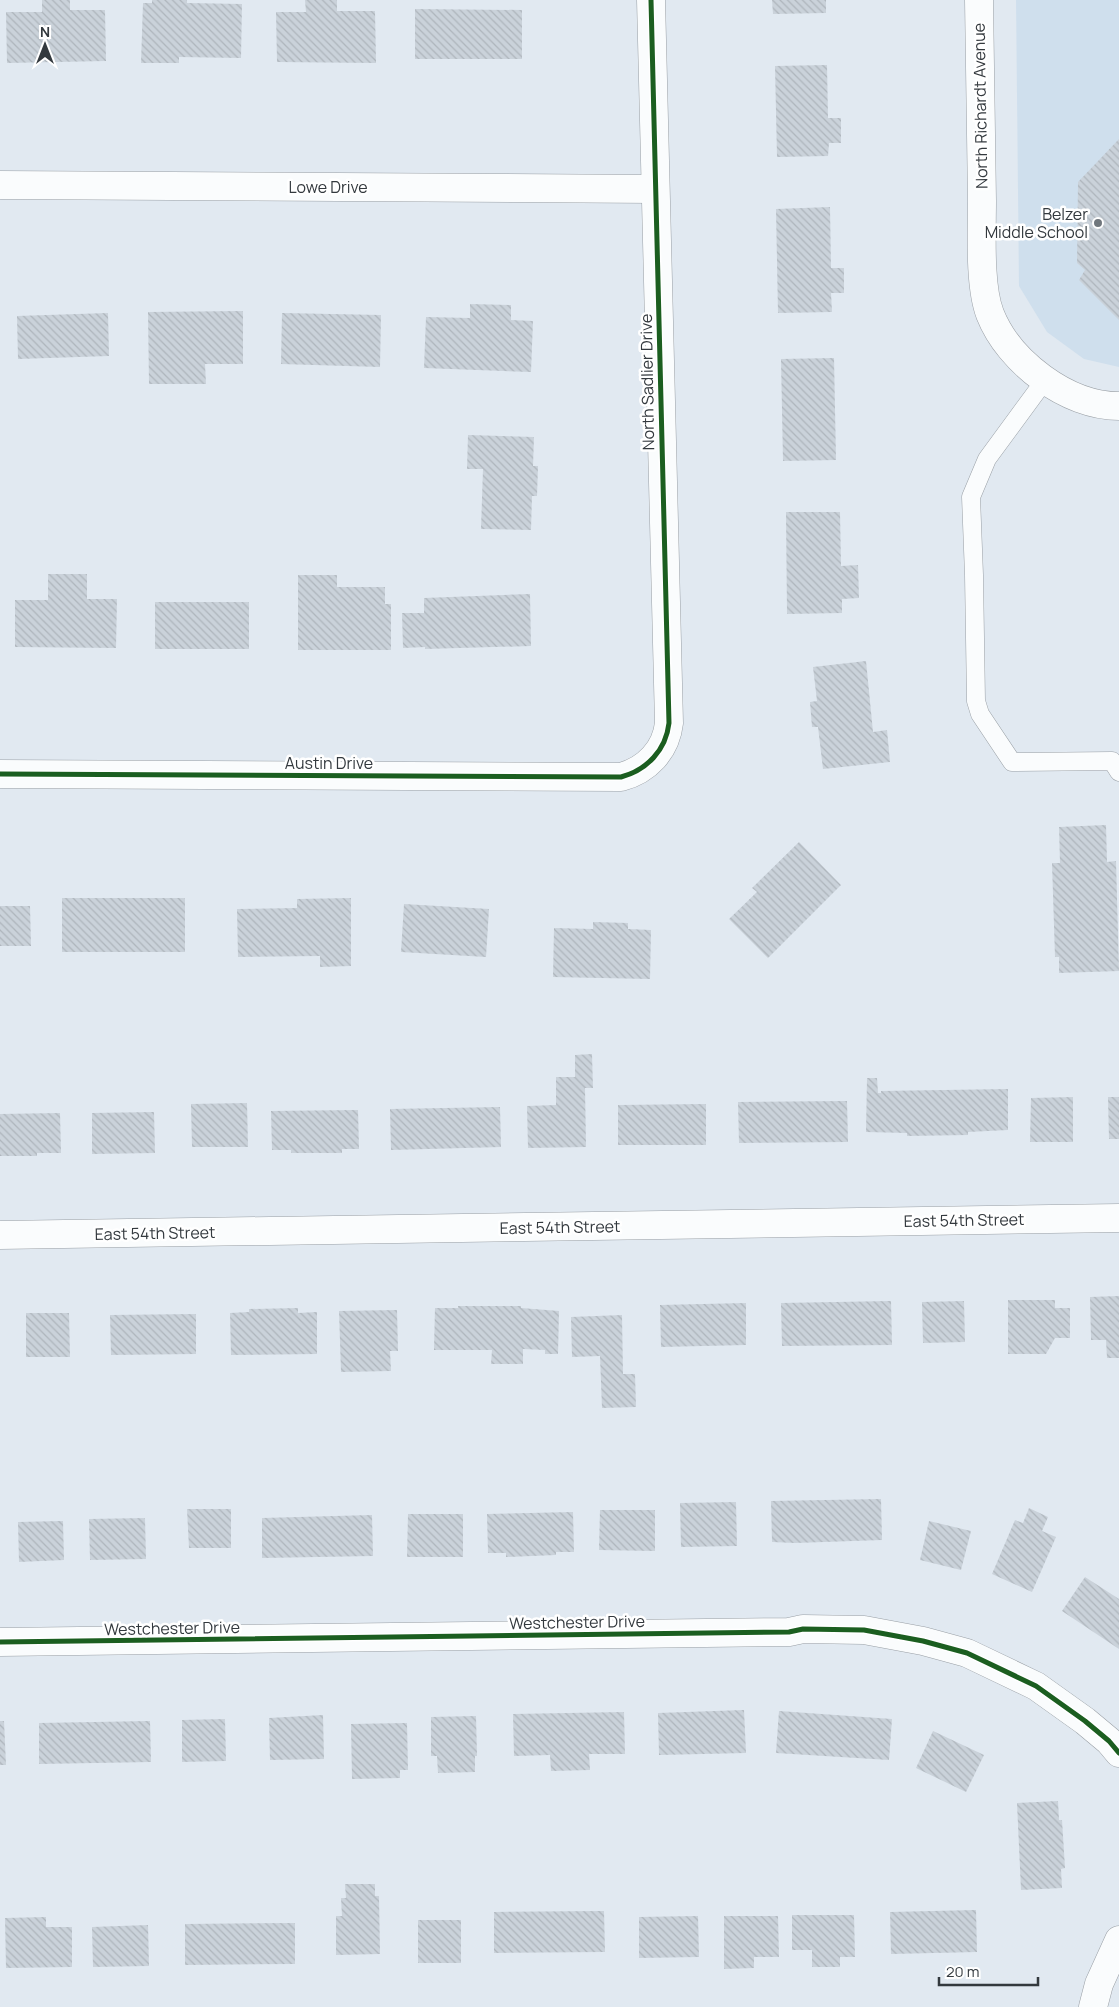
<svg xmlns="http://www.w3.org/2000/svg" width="1119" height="2007" font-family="Manrope,sans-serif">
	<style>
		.built { fill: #cfdfed }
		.building { fill: url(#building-back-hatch) }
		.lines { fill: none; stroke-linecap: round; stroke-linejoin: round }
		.service-casing { stroke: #999fa5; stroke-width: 19 }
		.minor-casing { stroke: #999fa5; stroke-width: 29 }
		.tertiary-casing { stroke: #999fa5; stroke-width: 29 }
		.service { stroke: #fafcfd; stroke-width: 18 }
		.minor { stroke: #fafcfd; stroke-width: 28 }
		.tertiary { stroke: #fafcfd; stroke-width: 28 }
		.cycleway-casing { stroke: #fff; stroke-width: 8 }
		.cycleway { stroke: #1b5e20; stroke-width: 5 }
		.poi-dot { fill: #70777d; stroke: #fff; stroke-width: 2 }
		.labels { text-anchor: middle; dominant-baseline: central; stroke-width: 5; stroke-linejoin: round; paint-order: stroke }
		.street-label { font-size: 16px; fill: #33393e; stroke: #fff }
		.poi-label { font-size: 16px; fill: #33393e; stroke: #fff; text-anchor: end }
	</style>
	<defs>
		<pattern id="building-back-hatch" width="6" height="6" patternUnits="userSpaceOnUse" patternTransform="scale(1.25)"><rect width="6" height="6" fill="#cad2da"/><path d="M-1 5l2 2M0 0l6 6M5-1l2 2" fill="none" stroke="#aeb5bc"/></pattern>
	</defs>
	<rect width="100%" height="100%" fill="#e1e9f1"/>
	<polygon class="built" points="1016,0 1119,0 1119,367 1084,359 1047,332 1019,286"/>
	<g class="building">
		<polygon points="42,0 70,0 70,10 105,10 106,61 7,63 6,12 42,12"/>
		<polygon points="152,0 187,0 187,3 242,4 241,58 179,57 179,63 141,63 143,3 152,3"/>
		<polygon points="305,0 337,0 337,11 375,11 376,63 277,62 276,12 306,12"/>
		<polygon points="772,0 826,0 826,13 773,14"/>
		<polygon points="415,9 522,10 522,59 415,59"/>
		<polygon points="827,65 828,118 841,118 841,143 829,143 828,156 777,157 775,66"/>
		<polygon points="1119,139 1119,320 1079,280 1085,270 1077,263 1078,182"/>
		<polygon points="830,207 831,268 844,268 844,293 831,293 832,312 778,313 776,209"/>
		<polygon points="470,304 511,305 511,320 533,321 531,372 424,368 426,317 470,318"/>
		<polygon points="243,311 243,364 205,364 206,384 149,384 148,312"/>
		<polygon points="108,313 109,356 18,359 17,316"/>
		<polygon points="282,313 381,315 380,367 281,364"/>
		<polygon points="834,358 836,460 783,461 781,359"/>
		<polygon points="468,435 534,437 533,466 538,466 537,496 532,496 531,530 481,529 483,469 467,469"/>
		<polygon points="786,512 840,512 841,566 858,565 859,598 842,599 842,613 787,614"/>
		<polygon points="48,574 87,574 87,599 117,599 116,648 15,647 15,600 48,600"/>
		<polygon points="298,575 337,575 337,587 385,587 385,604 391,604 391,650 298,650"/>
		<polygon points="530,594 531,646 425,649 425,647 403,648 402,613 424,613 424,598"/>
		<rect x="155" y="602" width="94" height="47"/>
		<polygon points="866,661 873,732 887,730 890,762 823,769 818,727 812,727 810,702 817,701 813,667"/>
		<polygon points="1106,825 1107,862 1116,861 1119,971 1059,973 1059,957 1055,957 1052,863 1060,863 1059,827"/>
		<polygon points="799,842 841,885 768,958 729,919 757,892 752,888"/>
		<rect x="62" y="898" width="123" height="54"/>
		<polygon points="351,898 351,966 320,967 320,956 238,957 237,909 297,908 297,899"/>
		<polygon points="404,904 489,909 486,957 401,952"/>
		<polygon points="0,906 30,906 31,946 0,946"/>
		<polygon points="593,922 628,923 628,929 651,930 650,979 553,977 554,928 593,929"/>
		<polygon points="592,1054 593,1088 585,1088 586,1147 528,1148 527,1106 556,1105 556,1077 575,1077 575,1055"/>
		<polygon points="867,1078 877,1078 878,1093 881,1093 881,1091 1008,1089 1008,1130 968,1132 968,1135 907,1136 907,1133 866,1132"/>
		<polygon points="1073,1097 1073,1142 1030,1142 1031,1098"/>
		<polygon points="1108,1097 1119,1097 1119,1139 1109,1139"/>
		<polygon points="847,1101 848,1142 739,1143 738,1102"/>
		<polygon points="247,1103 248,1147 192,1147 191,1104"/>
		<polygon points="706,1104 706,1145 618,1145 618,1105"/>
		<polygon points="500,1107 501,1147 391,1150 390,1109"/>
		<polygon points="358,1110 359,1149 342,1149 342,1153 291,1153 291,1150 272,1150 271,1111"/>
		<polygon points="154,1112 155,1153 92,1154 92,1113"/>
		<polygon points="60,1113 61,1153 37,1153 37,1156 0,1156 0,1114"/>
		<polygon points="1119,1296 1119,1358 1107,1358 1106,1340 1091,1340 1090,1297"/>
		<polygon points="1008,1300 1055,1300 1055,1308 1070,1308 1070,1338 1055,1338 1046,1354 1008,1354"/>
		<polygon points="891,1301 892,1345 782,1346 781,1303"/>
		<polygon points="964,1301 965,1342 923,1343 922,1302"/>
		<polygon points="746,1303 746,1345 661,1347 660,1305"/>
		<polygon points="458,1306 521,1306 521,1308 559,1311 558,1354 545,1354 545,1350 523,1349 523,1364 491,1364 492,1350 434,1350 435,1308 458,1308"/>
		<polygon points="298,1308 298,1313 317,1312 317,1354 231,1355 230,1313 249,1312 249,1309"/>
		<polygon points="397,1310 398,1351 390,1351 391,1371 341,1372 339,1311"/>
		<polygon points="26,1313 69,1313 70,1357 26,1357"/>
		<polygon points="196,1314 196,1354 111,1355 110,1315"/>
		<polygon points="622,1315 623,1374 635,1374 636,1407 602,1408 600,1356 572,1357 571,1317"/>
		<polygon points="881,1499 882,1540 795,1543 772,1542 771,1501"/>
		<polygon points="736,1502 737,1546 681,1547 680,1503"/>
		<polygon points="1029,1508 1048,1517 1042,1531 1056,1537 1032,1592 992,1574 1015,1520 1023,1523"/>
		<polygon points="187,1509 231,1509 231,1548 189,1548"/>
		<polygon points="600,1510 655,1510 655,1551 599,1550"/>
		<polygon points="573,1512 574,1552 556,1552 556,1555 506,1557 506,1553 488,1553 487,1514"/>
		<polygon points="408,1514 463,1514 463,1557 407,1557"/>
		<polygon points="372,1515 373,1556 262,1558 262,1518"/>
		<polygon points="145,1518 146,1559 90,1560 89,1519"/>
		<polygon points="63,1521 64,1560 19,1562 18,1522"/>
		<polygon points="929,1521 971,1531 961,1570 920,1560"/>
		<polygon points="1085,1577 1119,1599 1119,1649 1062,1611"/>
		<polygon points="744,1710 746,1753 659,1755 658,1713"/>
		<polygon points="779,1711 892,1719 889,1760 776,1753"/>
		<polygon points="624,1712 625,1754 589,1754 590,1770 551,1771 550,1755 514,1756 513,1714"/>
		<polygon points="323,1715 324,1759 270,1760 269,1718"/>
		<polygon points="476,1716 477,1756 475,1756 475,1772 438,1773 437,1756 431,1756 431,1717"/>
		<polygon points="225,1719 226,1761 182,1762 182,1720"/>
		<polygon points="0,1721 4,1721 6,1765 0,1765"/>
		<polygon points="150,1721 151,1762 39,1764 39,1723"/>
		<polygon points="407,1723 408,1770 400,1770 400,1778 352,1779 351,1724"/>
		<polygon points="933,1731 984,1755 966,1792 916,1768"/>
		<polygon points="1058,1801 1059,1820 1062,1820 1065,1868 1061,1869 1062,1888 1021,1890 1017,1803"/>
		<polygon points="345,1884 375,1884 375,1896 379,1896 380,1954 336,1955 336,1916 342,1916 341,1898 346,1898"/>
		<polygon points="976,1910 977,1952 891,1954 890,1912"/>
		<polygon points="604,1911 605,1952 494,1953 494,1912"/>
		<polygon points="792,1915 854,1915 855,1957 840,1957 840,1967 812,1967 812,1950 792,1950"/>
		<polygon points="698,1916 699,1957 639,1958 639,1917"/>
		<polygon points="724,1916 778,1916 779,1957 754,1957 754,1968 724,1969"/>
		<polygon points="46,1917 46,1927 72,1927 72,1967 6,1968 5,1918"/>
		<rect x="418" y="1920" width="43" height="43"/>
		<polygon points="295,1923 295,1964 185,1965 185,1924"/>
		<polygon points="148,1925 149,1966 93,1967 92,1927"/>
	</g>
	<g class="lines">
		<defs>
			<polyline id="service" points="1045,380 987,459 971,497 974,575 976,701 980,714 1012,762 1112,761 1119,772"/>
			<g id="minor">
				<polyline points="0,185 655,189"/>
				<path d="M0 774 621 777C647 770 666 750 669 723L651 0"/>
				<polyline points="0,1235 1119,1218"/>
				<polyline points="0,1642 789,1632 803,1629 864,1630 923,1641 967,1653 1036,1686 1085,1721 1109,1741 1119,1753"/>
				<polyline points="1093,2007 1099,1984 1119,1940"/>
			</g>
			<path id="tertiary" d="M979 0C980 67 981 134 982 201 982 232 979 285 990 314 1009 362 1067 406 1119 406"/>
		</defs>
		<use href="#service" class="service-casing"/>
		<use href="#minor" class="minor-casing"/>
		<use href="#tertiary" class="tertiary-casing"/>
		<use href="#service" class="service"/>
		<use href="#minor" class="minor"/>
		<use href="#tertiary" class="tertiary"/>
		<defs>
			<g id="cycleway">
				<path d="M0 774 621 777C647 770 666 750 669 723L651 0"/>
				<polyline points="0,1642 789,1632 803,1629 864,1630 923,1641 967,1653 1036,1686 1085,1721 1109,1741 1119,1753"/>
			</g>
		</defs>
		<use href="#cycleway" class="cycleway-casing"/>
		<use href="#cycleway" class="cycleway"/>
	</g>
	<circle class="poi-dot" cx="1098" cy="223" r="5"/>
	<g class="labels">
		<g class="street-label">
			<text transform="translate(980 106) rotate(-91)">North Richardt Avenue</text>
			<text x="328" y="187">Lowe Drive</text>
			<text transform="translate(647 382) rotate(-91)">North Sadlier Drive</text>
			<text x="329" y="763">Austin Drive</text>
			<text transform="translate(964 1220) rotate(-1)">East 54th Street</text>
			<text transform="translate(560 1227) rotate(-1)">East 54th Street</text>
			<text transform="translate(155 1233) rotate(-1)">East 54th Street</text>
			<text transform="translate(577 1622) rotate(-1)">Westchester Drive</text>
			<text transform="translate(172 1628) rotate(-1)">Westchester Drive</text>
		</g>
		<g class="poi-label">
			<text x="1088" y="214">Belzer<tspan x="1088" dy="18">Middle School</tspan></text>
		</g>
	</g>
	<g transform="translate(45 45)" stroke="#ffffff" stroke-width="4" paint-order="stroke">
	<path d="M0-4L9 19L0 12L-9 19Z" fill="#33393e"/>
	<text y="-8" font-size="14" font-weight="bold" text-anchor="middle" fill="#33393e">N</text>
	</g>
	<path d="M939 1977v8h99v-8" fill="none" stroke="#33393e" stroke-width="2.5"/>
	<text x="946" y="1977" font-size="15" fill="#33393e" stroke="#ffffff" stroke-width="4" paint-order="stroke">20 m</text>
</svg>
